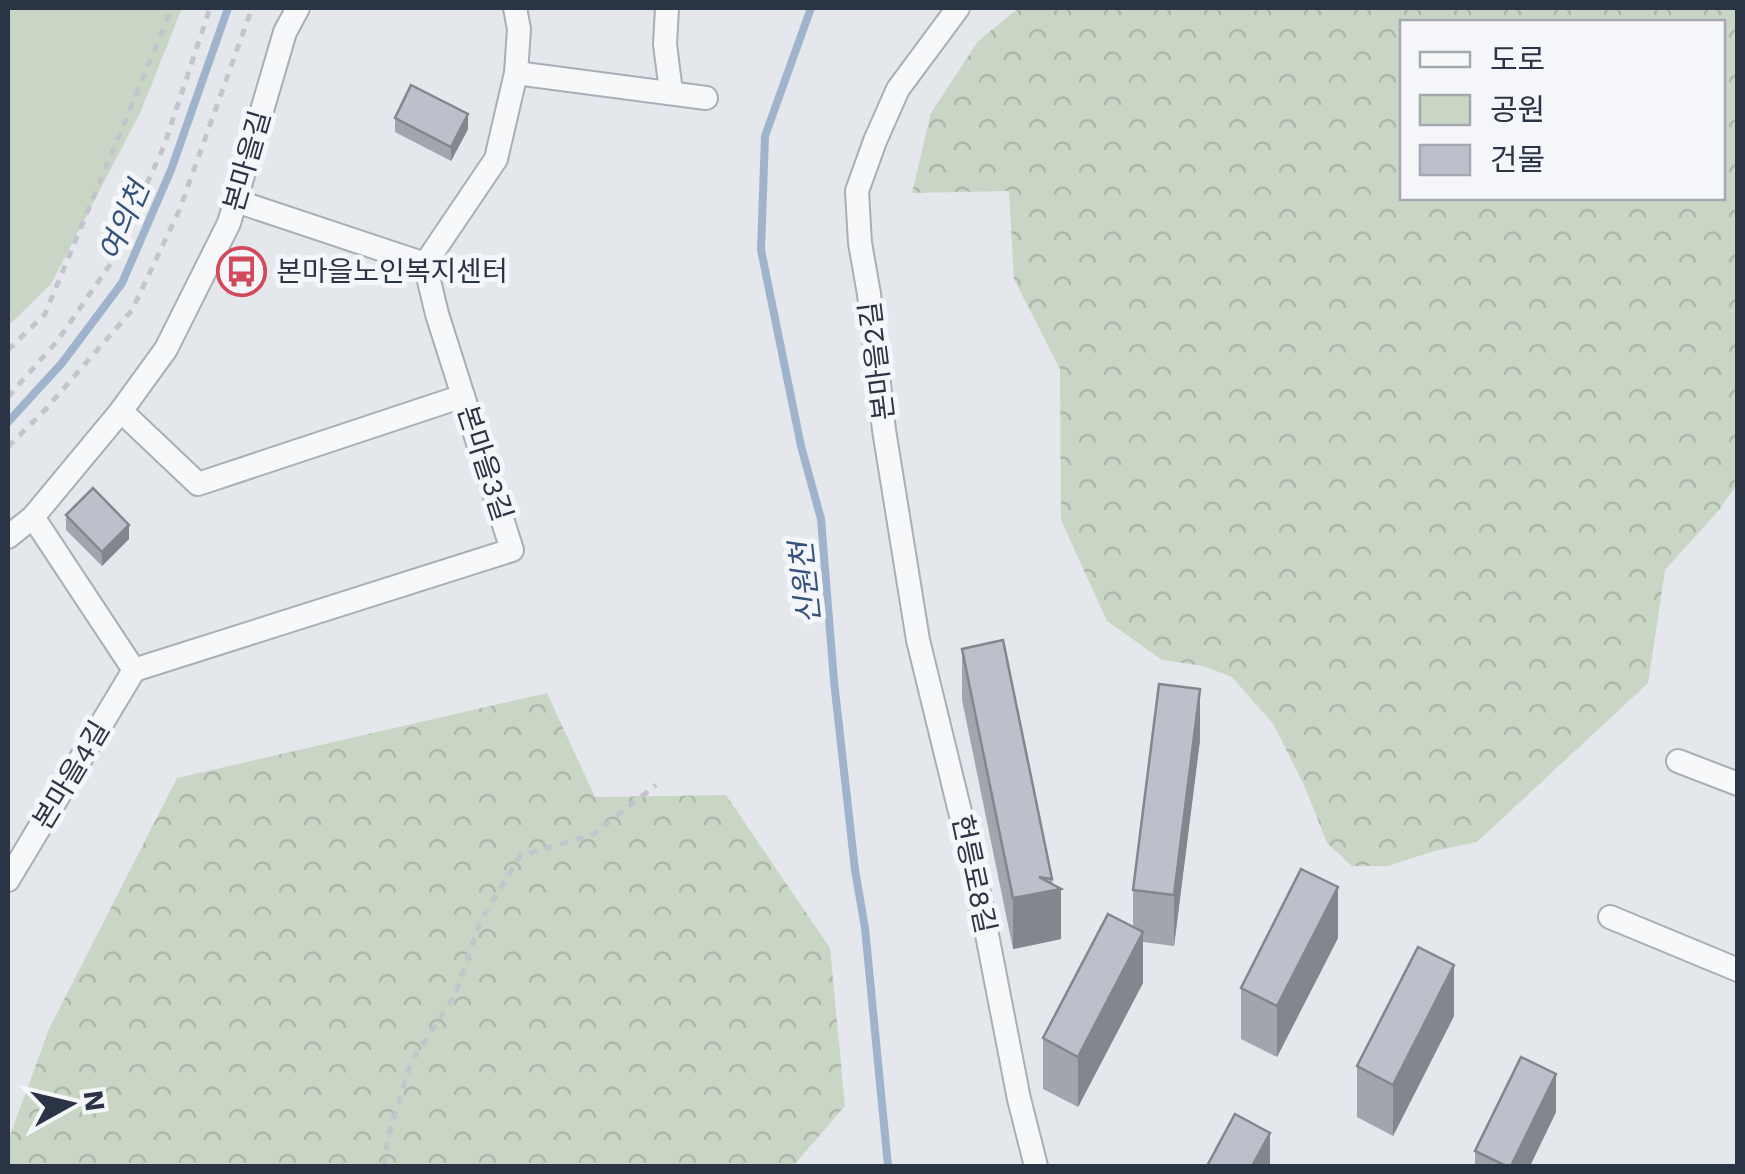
<svg xmlns="http://www.w3.org/2000/svg" width="1745" height="1174" font-family="'Work Sans','Noto Sans KR',sans-serif">
	<style>
		.forest { fill: url(#forest-crowns); fill-rule: evenodd }
		.park { fill: #c9d6c5 }
		.lines { fill: none; stroke-linecap: round; stroke-linejoin: round }
		.stream { stroke: #9fb4cc; stroke-width: 8 }
		.street-casing { stroke: #a9aeb7; stroke-width: 26 }
		.path { stroke: #c2c5cb; stroke-width: 5; stroke-dasharray: 8 8; stroke-linecap: butt }
		.street { stroke: #f7f8fa; stroke-width: 22 }
		.wall { fill: #a1a5ae }
		.shaded-wall { fill: #83868d }
		.building { fill: #bbc0ca; stroke: #83868d; stroke-width: 2.5 }
		.labels { text-anchor: middle; dominant-baseline: central; stroke-width: 10; stroke-linejoin: round; paint-order: stroke }
		.street-label { font-size: 28px; fill: #2b3445; stroke: #f4f6f9 }
		.poi-label { font-size: 28px; fill: #2b3445; stroke: #f4f6f9; text-anchor: start }
		.water-label { font-size: 30px; font-style: italic; fill: #34527a; stroke: #f4f6f9 }
	</style>
	<defs>
		<pattern id="forest-crowns" width="20" height="18" patternUnits="userSpaceOnUse" patternTransform="scale(2.5)"><rect width="20" height="18" fill="#c9d6c5"/><path d="M2 6a3 3 0 1 1 6 0M12 15a3 3 0 1 1 6 0" fill="none" stroke="#adb8ab"/></pattern>
	</defs>
	<rect width="100%" height="100%" fill="#e4e7ec"/>
	<g class="forest">
		<path d="M1019 8H1737V484L1719 510 1665 570 1648 683 1477 842 1434 851 1388 866H1352L1327 843 1304 785 1274 725 1232 677 1203 666 1162 660 1107 621 1061 520 1060 369 1014 279 1009 191 912 193 931 113 978 41ZM1402 22H1722V198H1402Z"/>
		<polygon points="547,693 595,797 726,795 830,948 845,1106 793,1166 8,1166 8,1141 49,1029 177,778"/>
	</g>
	<polygon class="park" points="8,8 182,8 141,111 51,284 8,326"/>
	<g class="lines">
		<g class="stream">
			<polyline points="811,8 765,136 761,250 801,446 821,519 834,681 855,870 865,928 888,1166"/>
			<polyline points="8,422 62,363 122,283 171,170 228,8"/>
		</g>
		<defs>
			<g id="street">
				<polyline points="667,8 665,44 671,92"/>
				<polyline points="958,8 898,89 875,141 857,191 860,243 869,294 884,430 918,640 975,873 1019,1099 1036,1166"/>
				<polyline points="516,73 706,98"/>
				<polyline points="425,264 496,159 516,73 519,29 515,8"/>
				<polyline points="121,411 198,484 463,396"/>
				<polyline points="33,517 134,670 512,550 437,314 425,264 236,201"/>
				<polyline points="8,537 33,517 121,411 166,349 229,223 285,32 298,8"/>
				<polyline points="1678,761 1738,784"/>
				<polyline points="8,880 134,670"/>
				<polyline points="1610,917 1738,970"/>
			</g>
		</defs>
		<use href="#street" class="street-casing"/>
		<g class="path">
			<polyline points="8,350 45,314 172,8"/>
			<polyline points="8,397 58,340 111,263 164,146 210,8"/>
			<polyline points="8,447 45,410 132,310 179,211 252,8"/>
			<polyline points="384,1166 388,1137 411,1062 455,995 480,922 520,856 594,834 656,785"/>
		</g>
		<use href="#street" class="street"/>
	</g>
	<g class="wall">
		<polygon points="395,118 468,129 451,161 395,132"/>
		<polygon points="66,515 129,539 102,566 66,530"/>
		<polygon points="962,649 1052,879 1061,939 1013,949 962,700"/>
		<polygon points="1200,740 1174,946 1143,942 1143,983 1078,1107 1043,1089 1043,1038 1133,927 1133,890"/>
		<polygon points="1338,938 1277,1057 1241,1039 1241,988"/>
		<polygon points="1454,1016 1393,1136 1357,1117 1357,1066"/>
		<polygon points="1556,1112 1530,1166 1475,1166 1475,1151"/>
	</g>
	<g class="shaded-wall">
		<polygon points="468,114 468,129 451,161 451,147"/>
		<polygon points="129,525 129,539 102,566 102,552"/>
		<polygon points="1200,689 1200,740 1174,946 1174,895"/>
		<polygon points="1338,887 1338,938 1277,1057 1277,1006"/>
		<polygon points="1061,889 1061,939 1013,949 1013,898"/>
		<polygon points="1143,932 1143,983 1078,1107 1078,1057"/>
		<polygon points="1454,965 1454,1016 1393,1136 1393,1085"/>
		<polygon points="1556,1074 1556,1112 1530,1166 1511,1166"/>
		<polygon points="1270,1133 1270,1166 1252,1166"/>
	</g>
	<g class="building">
		<polygon points="411,85 468,114 451,147 395,118"/>
		<polygon points="93,488 129,525 102,552 66,515"/>
		<polygon points="1003,640 1052,879 1039,877 1061,889 1013,898 962,649"/>
		<polygon points="1159,684 1200,689 1174,895 1133,890"/>
		<polygon points="1301,869 1338,887 1277,1006 1241,988"/>
		<polygon points="1108,914 1143,932 1078,1057 1043,1038"/>
		<polygon points="1418,947 1454,965 1393,1085 1357,1066"/>
		<polygon points="1521,1057 1556,1074 1511,1166 1506,1166 1475,1151"/>
		<polygon points="1235,1114 1270,1133 1252,1166 1207,1166"/>
	</g>
	<defs>
		<symbol id="bus-ring" viewBox="-11 -11 22 22"><circle r="9.5" fill="#f4f6f9" stroke="#d1495b" stroke-width="1.5"/><path d="M-5-6H5V4H4V6H2V4H-2V6H-4V4H-5ZM-3.5-4V0h7V-4ZM-3.5 1.2v1.5H-2V1.2ZM2 1.2v1.5H3.5V1.2Z" fill="#d1495b"/></symbol>
	</defs>
	<g fill-rule="evenodd">
		<use href="#bus-ring" x="214" y="244" width="55" height="55"/>
	</g>
	<g class="labels">
		<g class="street-label">
			<text transform="translate(247 161) rotate(-74)">본마을길</text>
			<text transform="translate(877 361) rotate(-97)">본마을2길</text>
			<text transform="translate(485 463) rotate(72)">본마을3길</text>
			<text transform="translate(71 775) rotate(-59)">본마을4길</text>
			<text transform="translate(974 874) rotate(78)">헌릉로8길</text>
		</g>
		<g class="poi-label">
			<text x="276" y="271">본마을노인복지센터</text>
		</g>
		<g class="water-label">
			<text transform="translate(124 221) rotate(-67)">여의천</text>
			<text transform="translate(805 583) rotate(-96)">신원천</text>
		</g>
	</g>
	<rect width="1745" height="1174" fill="none" stroke="#2b3445" stroke-width="20"/>
	<rect x="1400" y="20" width="325" height="180" fill="#f4f6f9" stroke="#a4a8b1" stroke-width="2.5"/>
	<rect x="1420" y="52" width="50" height="15" fill="#f7f8fa" stroke="#a4a8b1" stroke-width="2.5"/>
	<text x="1490" y="70" font-size="30" fill="#2b3445">도로</text>
	<rect x="1420" y="95" width="50" height="30" fill="#c9d6c5" stroke="#a4a8b1" stroke-width="2.5"/>
	<text x="1490" y="120" font-size="30" fill="#2b3445">공원</text>
	<rect x="1420" y="145" width="50" height="30" fill="#bbc0ca" stroke="#a4a8b1" stroke-width="2.5"/>
	<text x="1490" y="170" font-size="30" fill="#2b3445">건물</text>
	<g transform="translate(70 1104) rotate(82)" stroke="#f4f6f9" stroke-width="8" paint-order="stroke">
	<path d="M0-8L18 38L0 25L-18 38Z" fill="#2b3445"/>
	<text y="-15" font-size="28" font-weight="bold" text-anchor="middle" fill="#2b3445">N</text>
	</g>
</svg>
